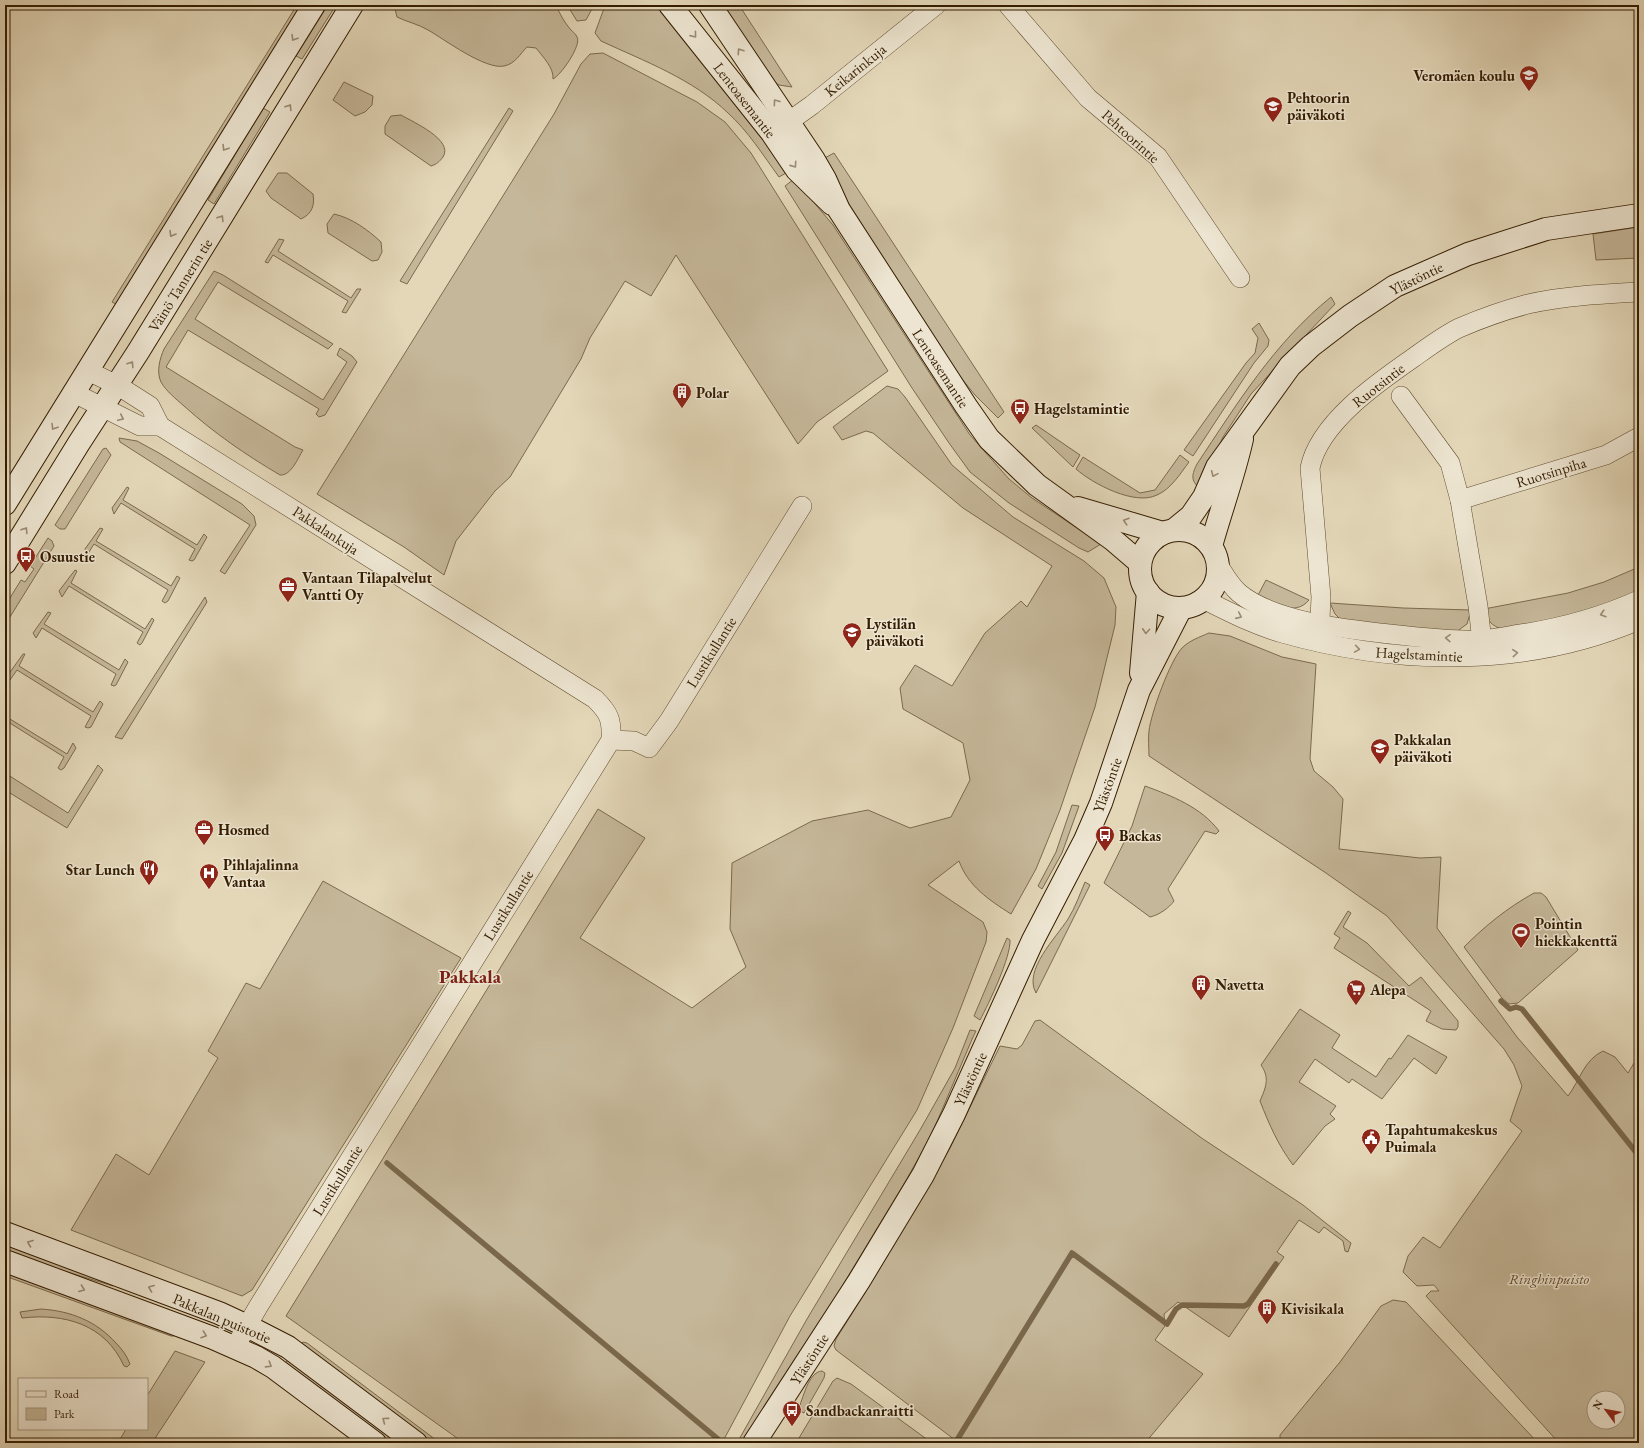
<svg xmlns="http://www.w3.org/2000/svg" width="1644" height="1448" font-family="'EB Garamond',serif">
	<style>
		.green { fill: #c5b799; stroke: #7c6a4d; fill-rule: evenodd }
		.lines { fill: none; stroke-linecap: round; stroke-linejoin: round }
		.stream { stroke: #7a674a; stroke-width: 5.5 }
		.street-casing { stroke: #604c2f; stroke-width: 20 }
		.secondary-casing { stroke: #341d01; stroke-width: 24 }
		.street { stroke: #ede5d1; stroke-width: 19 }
		.secondary { stroke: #ede5d1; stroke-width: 22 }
		.oneway { stroke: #9a8b73 }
		.labels { text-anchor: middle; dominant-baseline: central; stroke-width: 3; stroke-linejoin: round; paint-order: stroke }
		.street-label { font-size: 15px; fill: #341d01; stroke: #ede5d1 }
		.poi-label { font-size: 15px; font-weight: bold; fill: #341d01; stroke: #ede5d1; text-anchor: start }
		.park-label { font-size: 15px; font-style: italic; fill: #604b2f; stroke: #ede5d1 }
		.district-label { font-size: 19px; font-weight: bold; fill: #7a1f14; stroke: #ede5d1 }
	</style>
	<rect width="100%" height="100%" fill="#e3d7b8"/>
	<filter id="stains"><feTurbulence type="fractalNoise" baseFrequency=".005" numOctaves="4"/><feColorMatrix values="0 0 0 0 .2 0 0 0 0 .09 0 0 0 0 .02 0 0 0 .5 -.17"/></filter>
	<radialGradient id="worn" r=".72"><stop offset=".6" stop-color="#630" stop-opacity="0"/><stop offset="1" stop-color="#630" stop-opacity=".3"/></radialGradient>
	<g class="green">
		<polygon points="297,5 303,5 116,304 112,302"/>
		<polygon points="328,5 336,5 302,59 296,56"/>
		<path d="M394 5H556C560 14 564 22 571 30 573 32 576 34 577 37 582 45 561 75 553 79 554 68 543 57 536 48L527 47C520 54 515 64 504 66 485 70 444 39 428 30 418 24 407 22 397 17Z"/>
		<polygon points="567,5 594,5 586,20 577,21"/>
		<path d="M607 5H655L701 59 788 172 779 177C763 155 748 131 728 113 693 79 644 61 601 41L595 33 603 11Z"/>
		<polygon points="720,5 739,5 792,87 779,85 767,78"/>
		<polygon points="603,53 697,102 725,122 751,153 888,371 817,422 798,444 676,255 651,296 625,281 590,338 581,359 510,477 495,491 456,541 444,575 404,547 317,494 554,114 581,64 590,54"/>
		<polygon points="344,82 373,96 372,105 365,112 355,116 333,100"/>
		<polygon points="263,108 270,112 214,204 208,200"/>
		<polygon points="509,108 513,111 407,284 400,281"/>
		<path d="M401 115C413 122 454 140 443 157 439 162 437 164 431 166L385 134V126L391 116Z"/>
		<polygon points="834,153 1004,412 998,418 975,395 954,369 821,160"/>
		<path d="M278 173H287L313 194C315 205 312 214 301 219L271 198 266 191Z"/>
		<polygon points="794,179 833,225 970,435 1009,479 1032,498 1101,544 1088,552 1079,548 1009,503 970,472 949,443 912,388 785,186"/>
		<path d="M334 214C352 218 368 230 381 242L382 252 378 260 372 261 328 233 327 224Z"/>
		<polygon points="1639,227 1639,258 1596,260 1593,234"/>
		<polygon points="279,239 284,240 278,251 351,298 357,289 361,289 346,313 342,312 348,301 273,255 268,263 265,262"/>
		<path d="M214 271 223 275 333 344 328 349 218 282 195 319 323 400 347 362 337 355 340 348 352 356 357 362 325 415 319 417 316 414 319 409 188 330 166 367 295 447 303 450C298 458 291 476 280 475 246 455 214 433 184 406 176 399 166 391 161 382 156 372 160 358 164 349Z"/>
		<path d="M1331 297 1335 304 1251 394 1223 437 1200 488C1190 481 1192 474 1197 464 1237 404 1274 343 1331 297Z"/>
		<polygon points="1259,323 1269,340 1268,346 1254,363 1193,456 1184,450 1246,363 1255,353 1258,338 1252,329"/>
		<path d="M887 386 898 389 905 397 952 465 1013 517 1084 561 1104 578 1116 607 1115 625 1095 707 1060 810 1036 869 1011 914C989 900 968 886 959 861L928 885 983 922 987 932 986 942 953 1028 917 1110 790 1316 722 1443H464L286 1316 598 809 645 838 580 938 692 1008 746 967 730 929 732 863 812 821 868 810 910 828 951 817 970 780 963 743 903 709 900 688 915 665 952 686 985 633 1021 601 1027 607 1052 566 963 508 873 433 866 431 842 440 833 427Z"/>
		<polygon points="1036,425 1080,455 1073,467 1032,428"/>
		<polygon points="119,438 137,441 159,453 242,504 254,516 256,525 225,574 220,571 250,525 120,442"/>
		<polygon points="106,448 111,455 65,529 60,529 55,525 103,449"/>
		<path d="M1180 455 1189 462C1180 474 1171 489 1157 495 1135 506 1093 484 1076 469L1083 457 1140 493 1155 490Z"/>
		<polygon points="127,487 129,488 123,500 197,545 204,534 207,537 194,560 192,561 189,560 195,549 121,503 114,514 112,508"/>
		<polygon points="100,528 103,529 96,541 171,586 177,576 180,578 168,601 165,603 162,601 168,590 94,544 87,555 85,549"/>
		<polygon points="48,538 52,541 54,546 5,625 5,606 21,580 25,582 34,569 30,566"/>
		<path d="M1639 567V593L1597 609 1503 630C1491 625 1487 621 1484 609L1568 593 1604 582Z"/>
		<polygon points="75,570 77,571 71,583 145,629 152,618 154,620 142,643 140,645 137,643 143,632 69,586 62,597 59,591"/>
		<path d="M1266 580 1309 600C1295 617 1274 603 1257 597Z"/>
		<polygon points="205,597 207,602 122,739 115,737"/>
		<polygon points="1330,603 1403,608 1471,610 1467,624 1456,632 1343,622 1335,614"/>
		<polygon points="48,612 51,613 44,624 119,670 125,659 128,662 116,685 114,686 111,685 116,674 42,628 36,638 33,633"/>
		<path d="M1209 633 1230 636 1282 657 1316 664 1310 759 1314 771 1333 787 1343 799 1339 849 1420 858 1441 857 1437 928 1517 1037 1568 1096C1580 1080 1584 1060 1603 1051L1615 1057 1628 1073 1634 1063 1639 1066V1443H1559L1426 1296 1431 1291H1439L1434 1285 1417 1286 1403 1272 1408 1256 1423 1237 1440 1248 1522 1131 1510 1121 1522 1086 1514 1065 1504 1049 1387 916 1326 873 1149 756C1149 748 1148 739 1149 731 1151 713 1170 661 1182 648 1190 640 1200 637 1209 633ZM1594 1398H1618V1422H1594Z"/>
		<polygon points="23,654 25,654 19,666 93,712 100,701 103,704 91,727 88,728 85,727 91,716 17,670 10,680 8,675"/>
		<polygon points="5,716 67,754 73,743 76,748 64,768 61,770 58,768 64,757 5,720"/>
		<polygon points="98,765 103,770 67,828 5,790 5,773 68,813"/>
		<path d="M1145 786C1172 796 1201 807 1219 831L1216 834 1205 831 1168 889 1174 901C1169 908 1159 915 1150 917L1104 883 1132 826Z"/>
		<polygon points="1072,805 1079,806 1062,853 1042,889 1038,886 1056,852"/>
		<polygon points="323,881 461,958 252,1290 242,1296 71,1230 116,1154 149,1175 218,1058 208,1051 246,983 260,989"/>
		<path d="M1085 882 1090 885 1036 993C1023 970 1056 938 1068 919 1075 908 1080 894 1085 882Z"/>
		<path d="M1534 893H1541L1546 897 1578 950 1518 1003 1509 1004 1502 998 1464 947C1485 926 1507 908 1534 893Z"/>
		<polygon points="1348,911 1351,913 1343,927 1367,943 1409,986 1421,977 1458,1021 1458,1027 1456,1030 1442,1029 1426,1021 1431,1011 1334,948 1340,938 1334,934"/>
		<path d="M1007 938 1010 940C1011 957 989 1003 980 1020L974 1016Z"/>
		<path d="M1300 1009 1340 1035 1332 1048 1376 1077 1389 1058 1391 1059 1408 1035 1447 1057 1436 1074 1414 1058 1382 1099 1352 1079 1349 1083 1315 1059 1299 1082 1336 1106 1330 1114 1335 1119 1325 1126 1293 1165C1278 1145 1269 1124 1260 1101 1266 1087 1270 1078 1261 1065Z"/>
		<polygon points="1040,1020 1203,1139 1303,1205 1351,1243 1348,1252 1345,1251 1343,1241 1324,1227 1319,1233 1299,1220 1277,1252 1284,1257 1229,1337 1178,1302 1164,1314 1165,1326 1155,1340 1203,1374 1145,1443 959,1443 836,1350 834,1346 836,1339 865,1293 950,1148 1000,1046 1017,1049 1022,1045 1035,1021"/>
		<polygon points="970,1030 976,1031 973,1037 930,1138 905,1182 824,1316 741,1443 737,1443 807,1319 920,1130 955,1068"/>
		<polygon points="5,1241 115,1280 113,1286 5,1253"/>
		<polygon points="5,1267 177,1331 174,1336 171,1336 5,1276"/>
		<polygon points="1393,1300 1406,1302 1538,1443 1280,1443 1280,1435 1340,1362 1381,1306"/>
		<path d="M41 1309C71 1311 96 1321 116 1343 122 1349 127 1356 130 1364L127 1367 124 1366C105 1324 64 1313 22 1318L20 1312Z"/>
		<polygon points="303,1342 307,1343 440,1443 426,1443 298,1346"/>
		<polygon points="175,1351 205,1362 152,1443 118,1443 126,1429 147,1429 147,1396"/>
		<polygon points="290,1357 396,1436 390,1443 385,1443 284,1365"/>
		<path d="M822 1371 825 1373 824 1378 804 1413 798 1410C803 1399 808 1372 822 1371Z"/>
		<polygon points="837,1378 851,1384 932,1443 796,1443 833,1381"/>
	</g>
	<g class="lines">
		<g class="stream">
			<polyline points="1501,1001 1510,1009 1516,1007 1522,1009 1639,1156"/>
			<polyline points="387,1163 718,1439"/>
			<polyline points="957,1440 1072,1253 1167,1324 1176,1309 1182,1305 1244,1306 1248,1304 1276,1264"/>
		</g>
		<defs>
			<g id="street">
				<polyline points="1008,5 1088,98 1158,157 1240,278"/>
				<polyline points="777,130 812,105 936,5"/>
				<path d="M88 371 117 385 150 406 160 426 595 699C609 713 612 719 611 740L258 1307 235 1347"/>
				<polyline points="74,393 140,426 160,426"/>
				<polyline points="1401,396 1450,463 1460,500 1478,606 1483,651"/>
				<polyline points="1460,500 1606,455 1639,437"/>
				<path d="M1219 566C1225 576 1230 585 1239 593 1275 623 1353 630 1399 635 1425 638 1454 641 1480 640 1491 639 1503 637 1514 635 1557 629 1599 618 1639 600"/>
				<path d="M1203 599C1229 612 1254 625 1282 633 1398 666 1527 668 1639 620"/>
				<path d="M1319 642 1321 597 1310 468C1319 423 1377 383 1413 358 1427 348 1443 336 1459 328 1480 319 1505 310 1528 304 1564 296 1602 294 1639 292"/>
				<polyline points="611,740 634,741 649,748 669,721 802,506"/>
			</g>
			<g id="secondary">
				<polyline points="670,5 772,133 797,170 832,204"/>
				<polyline points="710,5 814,160 825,179 839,210 966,406 989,439 1037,485 1112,539 1140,563"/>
				<polyline points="5,504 314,5"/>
				<polyline points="1078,508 1163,533"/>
				<polyline points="1175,529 1191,516 1204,497 1217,467 1290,366 1311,346 1350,316 1395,286 1468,254 1546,229 1639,215"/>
				<circle cx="1179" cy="569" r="39"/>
				<path d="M1211 546C1221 510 1234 475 1242 439"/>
				<polyline points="5,563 79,443 138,352 352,5"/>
				<polyline points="1141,673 1148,592"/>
				<polyline points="5,1233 219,1313 247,1326 288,1347 416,1443"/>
				<polyline points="5,1261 213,1338 256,1357 273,1367 375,1443"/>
				<polyline points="754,1443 859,1281 923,1175 954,1114 1033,940 1085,840 1101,803 1139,690 1181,608"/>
			</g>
		</defs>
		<use href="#street" class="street-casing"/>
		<use href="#secondary" class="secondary-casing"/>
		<use href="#street" class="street"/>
		<use href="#secondary" class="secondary"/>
	</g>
	<defs><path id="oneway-chevron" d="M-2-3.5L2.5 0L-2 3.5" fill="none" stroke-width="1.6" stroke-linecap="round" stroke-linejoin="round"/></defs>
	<g class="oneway">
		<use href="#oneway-chevron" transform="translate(694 35) rotate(51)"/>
		<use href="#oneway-chevron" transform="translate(294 38) rotate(122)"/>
		<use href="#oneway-chevron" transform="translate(740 51) rotate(-124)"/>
		<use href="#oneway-chevron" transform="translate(776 102) rotate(-126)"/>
		<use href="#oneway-chevron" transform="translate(289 107) rotate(-58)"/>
		<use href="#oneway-chevron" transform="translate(225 148) rotate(122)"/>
		<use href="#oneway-chevron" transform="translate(794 165) rotate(55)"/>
		<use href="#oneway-chevron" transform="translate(221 218) rotate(-58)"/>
		<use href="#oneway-chevron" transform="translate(172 234) rotate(121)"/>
		<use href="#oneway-chevron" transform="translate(131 364) rotate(-57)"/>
		<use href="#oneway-chevron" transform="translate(121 418) rotate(25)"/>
		<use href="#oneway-chevron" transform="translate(54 427) rotate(122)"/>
		<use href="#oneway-chevron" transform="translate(1214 474) rotate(114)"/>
		<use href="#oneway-chevron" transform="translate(1126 521) rotate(-162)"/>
		<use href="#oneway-chevron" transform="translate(25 530) rotate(-58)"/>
		<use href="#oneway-chevron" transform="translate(1603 614) rotate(163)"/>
		<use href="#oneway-chevron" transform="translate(1239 616) rotate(24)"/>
		<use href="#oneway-chevron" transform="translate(1146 631) rotate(94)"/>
		<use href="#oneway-chevron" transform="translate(1448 638) rotate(-178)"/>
		<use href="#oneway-chevron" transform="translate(1357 649) rotate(9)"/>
		<use href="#oneway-chevron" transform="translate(1515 653) rotate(-5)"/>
		<use href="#oneway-chevron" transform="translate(30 1243) rotate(-159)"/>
		<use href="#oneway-chevron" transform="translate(151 1288) rotate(-159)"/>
		<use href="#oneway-chevron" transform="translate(82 1289) rotate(21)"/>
		<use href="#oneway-chevron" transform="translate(204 1335) rotate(19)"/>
		<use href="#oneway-chevron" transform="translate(269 1365) rotate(32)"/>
		<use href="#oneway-chevron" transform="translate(385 1420) rotate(-143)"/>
	</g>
	<defs>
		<symbol id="school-pin" viewBox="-11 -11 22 30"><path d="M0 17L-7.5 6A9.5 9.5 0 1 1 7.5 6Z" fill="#8f2418" stroke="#ede5d1"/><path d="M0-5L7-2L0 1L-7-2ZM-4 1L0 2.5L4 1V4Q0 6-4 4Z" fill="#fff"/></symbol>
		<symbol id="building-pin" viewBox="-11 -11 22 30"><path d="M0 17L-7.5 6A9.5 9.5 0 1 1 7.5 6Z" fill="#8f2418" stroke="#ede5d1"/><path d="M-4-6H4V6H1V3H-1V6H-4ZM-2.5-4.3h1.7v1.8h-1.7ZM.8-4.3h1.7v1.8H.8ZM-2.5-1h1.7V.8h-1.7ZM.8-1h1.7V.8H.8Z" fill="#fff"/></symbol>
		<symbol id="bus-pin" viewBox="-11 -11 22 30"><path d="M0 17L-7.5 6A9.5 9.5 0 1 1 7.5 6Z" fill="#8f2418" stroke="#ede5d1"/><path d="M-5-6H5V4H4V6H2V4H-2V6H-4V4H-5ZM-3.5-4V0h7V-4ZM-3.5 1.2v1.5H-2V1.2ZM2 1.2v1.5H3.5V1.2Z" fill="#fff"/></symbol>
		<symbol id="office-pin" viewBox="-11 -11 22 30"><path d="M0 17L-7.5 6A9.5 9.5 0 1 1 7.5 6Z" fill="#8f2418" stroke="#ede5d1"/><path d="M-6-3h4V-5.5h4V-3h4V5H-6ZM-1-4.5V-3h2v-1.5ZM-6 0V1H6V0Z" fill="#fff"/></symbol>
		<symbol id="restaurant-pin" viewBox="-11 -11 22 30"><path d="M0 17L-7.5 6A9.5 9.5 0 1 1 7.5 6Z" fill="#8f2418" stroke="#ede5d1"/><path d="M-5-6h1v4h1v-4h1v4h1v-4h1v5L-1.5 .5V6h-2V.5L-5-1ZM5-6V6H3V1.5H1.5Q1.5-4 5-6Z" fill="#fff"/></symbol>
		<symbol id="hospital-pin" viewBox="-11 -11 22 30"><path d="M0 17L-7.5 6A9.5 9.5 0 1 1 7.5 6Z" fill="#8f2418" stroke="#ede5d1"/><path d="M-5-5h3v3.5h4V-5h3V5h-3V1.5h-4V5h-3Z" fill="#fff"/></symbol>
		<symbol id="stadium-pin" viewBox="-11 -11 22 30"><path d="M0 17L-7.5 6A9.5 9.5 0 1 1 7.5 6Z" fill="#8f2418" stroke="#ede5d1"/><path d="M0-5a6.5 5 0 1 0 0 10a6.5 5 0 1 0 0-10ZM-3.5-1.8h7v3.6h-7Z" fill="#fff"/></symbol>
		<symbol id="supermarket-pin" viewBox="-11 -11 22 30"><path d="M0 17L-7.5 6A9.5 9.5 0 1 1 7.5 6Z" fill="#8f2418" stroke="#ede5d1"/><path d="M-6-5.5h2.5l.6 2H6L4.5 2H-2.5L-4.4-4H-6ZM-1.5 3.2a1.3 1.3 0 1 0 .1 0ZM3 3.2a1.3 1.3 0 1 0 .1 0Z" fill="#fff"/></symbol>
		<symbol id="civic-pin" viewBox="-11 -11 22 30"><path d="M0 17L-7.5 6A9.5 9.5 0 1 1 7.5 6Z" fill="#8f2418" stroke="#ede5d1"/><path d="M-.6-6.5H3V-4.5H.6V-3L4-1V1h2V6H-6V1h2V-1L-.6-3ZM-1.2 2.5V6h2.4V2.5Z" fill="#fff"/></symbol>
	</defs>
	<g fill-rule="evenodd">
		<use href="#school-pin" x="1518" y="64" width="22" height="30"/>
		<use href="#school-pin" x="1262" y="95" width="22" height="30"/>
		<use href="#building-pin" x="671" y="381" width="22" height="30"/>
		<use href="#bus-pin" x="1009" y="397" width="22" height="30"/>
		<use href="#bus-pin" x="15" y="545" width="22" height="30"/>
		<use href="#office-pin" x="277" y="575" width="22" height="30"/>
		<use href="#school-pin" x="841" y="621" width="22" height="30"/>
		<use href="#school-pin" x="1369" y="737" width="22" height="30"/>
		<use href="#office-pin" x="193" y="818" width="22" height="30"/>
		<use href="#bus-pin" x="1094" y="824" width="22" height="30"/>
		<use href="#restaurant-pin" x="138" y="858" width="22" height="30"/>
		<use href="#hospital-pin" x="198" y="862" width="22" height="30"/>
		<use href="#stadium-pin" x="1510" y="921" width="22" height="30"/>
		<use href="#building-pin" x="1190" y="973" width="22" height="30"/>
		<use href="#supermarket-pin" x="1345" y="978" width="22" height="30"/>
		<use href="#civic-pin" x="1360" y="1127" width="22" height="30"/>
		<use href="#building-pin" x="1256" y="1297" width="22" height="30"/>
		<use href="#bus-pin" x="781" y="1399" width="22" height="30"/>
	</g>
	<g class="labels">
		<g class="street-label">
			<text transform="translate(855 70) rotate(-39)">Keikarinkuja</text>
			<text transform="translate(745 100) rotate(52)">Lentoasemantie</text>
			<text transform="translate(1131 136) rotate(42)">Pehtoorintie</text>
			<text transform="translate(1416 278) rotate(-26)">Ylästöntie</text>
			<text transform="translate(180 285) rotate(-58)">Väinö Tannerin tie</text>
			<text transform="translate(941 368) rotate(57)">Lentoasemantie</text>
			<text transform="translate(1378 385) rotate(-38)">Ruotsintie</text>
			<text transform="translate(1551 472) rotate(-17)">Ruotsinpiha</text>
			<text transform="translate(326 530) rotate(33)">Pakkalankuja</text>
			<text transform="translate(711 652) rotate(-58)">Lustikullantie</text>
			<text transform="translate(1419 654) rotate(3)">Hagelstamintie</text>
			<text transform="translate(1107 785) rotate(-70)">Ylästöntie</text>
			<text transform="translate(508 905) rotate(-58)">Lustikullantie</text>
			<text transform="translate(970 1079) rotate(-65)">Ylästöntie</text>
			<text transform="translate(337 1180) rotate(-58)">Lustikullantie</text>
			<text transform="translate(222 1318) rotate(23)">Pakkalan puistotie</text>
			<text transform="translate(809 1359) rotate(-57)">Ylästöntie</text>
		</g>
		<g class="poi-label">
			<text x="1515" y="75" text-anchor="end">Veromäen koulu</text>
			<text x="1287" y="97">Pehtoorin<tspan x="1287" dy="17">päiväkoti</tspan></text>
			<text x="696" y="392">Polar</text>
			<text x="1034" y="408">Hagelstamintie</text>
			<text x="40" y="556">Osuustie</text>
			<text x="302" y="577">Vantaan Tilapalvelut<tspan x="302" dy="17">Vantti Oy</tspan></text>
			<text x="866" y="623">Lystilän<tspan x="866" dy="17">päiväkoti</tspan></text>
			<text x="1394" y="739">Pakkalan<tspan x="1394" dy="17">päiväkoti</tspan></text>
			<text x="218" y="829">Hosmed</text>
			<text x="1119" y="835">Backas</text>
			<text x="223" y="864">Pihlajalinna<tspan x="223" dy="17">Vantaa</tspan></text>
			<text x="135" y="869" text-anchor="end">Star Lunch</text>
			<text x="1535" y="923">Pointin<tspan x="1535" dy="17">hiekkakenttä</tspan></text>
			<text x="1215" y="984">Navetta</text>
			<text x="1370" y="989">Alepa</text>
			<text x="1385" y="1129">Tapahtumakeskus<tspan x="1385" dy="17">Puimala</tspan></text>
			<text x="1281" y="1308">Kivisikala</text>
			<text x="806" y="1410">Sandbackanraitti</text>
		</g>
		<g class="park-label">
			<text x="1549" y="1278">Ringhinpuisto</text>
		</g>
		<g class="district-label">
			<text x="470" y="976">Pakkala</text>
		</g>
	</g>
	<rect width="1644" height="1448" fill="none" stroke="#e3d7b8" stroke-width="20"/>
	<rect x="6" y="6" width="1632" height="1436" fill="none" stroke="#341d01" stroke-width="2"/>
	<rect x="10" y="10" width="1624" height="1428" fill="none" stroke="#341d01"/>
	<rect x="18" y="1378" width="130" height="52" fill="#ede5d1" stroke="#a3957e"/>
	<rect x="26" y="1391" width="20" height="6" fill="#ede5d1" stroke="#a3957e"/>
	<text x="54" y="1398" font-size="12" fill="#341d01">Road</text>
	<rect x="26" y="1408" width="20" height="12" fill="#c5b799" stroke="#a3957e"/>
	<text x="54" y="1418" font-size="12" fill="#341d01">Park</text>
	<g transform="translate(1606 1410) rotate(302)"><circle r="19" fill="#ede5d1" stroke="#a3957e"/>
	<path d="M0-3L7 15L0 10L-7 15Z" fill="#8f2418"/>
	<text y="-6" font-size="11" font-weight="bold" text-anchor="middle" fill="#341d01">N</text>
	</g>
	<rect width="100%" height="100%" filter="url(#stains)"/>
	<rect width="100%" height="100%" fill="url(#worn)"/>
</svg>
